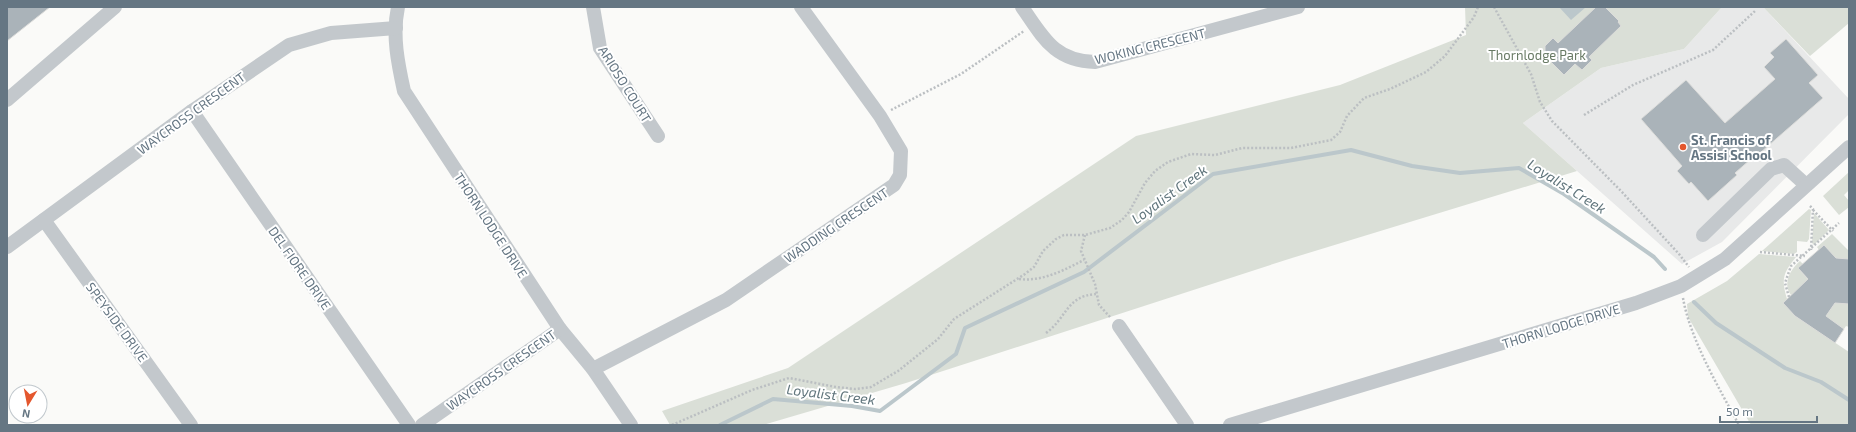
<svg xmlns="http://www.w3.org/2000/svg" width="1856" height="432" font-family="'Exo 2',sans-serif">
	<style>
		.built { fill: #e8e9e9 }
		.green { fill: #dadfd7 }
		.water { fill: #bbc7cb }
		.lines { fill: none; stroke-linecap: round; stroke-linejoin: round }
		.stream { stroke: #bbc7cb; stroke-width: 4 }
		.building { fill: #aab3b9; stroke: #dcdcda }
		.path { stroke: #bbbfc2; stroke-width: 2.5; stroke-dasharray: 2 2; stroke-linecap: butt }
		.minor { stroke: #c3c8cc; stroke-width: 14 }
		.poi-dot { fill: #e4572e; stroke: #fff; stroke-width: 1.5 }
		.labels { text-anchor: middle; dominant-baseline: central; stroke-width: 4; stroke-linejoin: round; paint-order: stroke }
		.street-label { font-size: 13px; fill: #657683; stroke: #fff }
		.park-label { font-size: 13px; fill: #687a64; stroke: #fff }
		.poi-label { font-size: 13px; font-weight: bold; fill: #657683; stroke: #fff; text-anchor: start }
		.water-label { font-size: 14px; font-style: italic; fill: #60757c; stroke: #fff }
	</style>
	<rect width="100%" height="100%" fill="#fafaf8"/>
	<polygon class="built" points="1722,7 1763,7 1849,99 1849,114 1722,242 1682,264 1523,123 1601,68 1684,49"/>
	<g class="green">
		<polygon points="1465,7 1722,7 1684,49 1601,68 1523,123 1577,171 1292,258 906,383 763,425 670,425 662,411 788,368 1136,136 1340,85 1466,35"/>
		<polygon points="1763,7 1849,7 1849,23 1810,56"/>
		<polygon points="1849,172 1849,190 1844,195 1849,201 1849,207 1839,215 1823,196"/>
		<polygon points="1809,209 1811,210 1809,239 1807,242 1797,241 1797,252 1794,254 1762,251"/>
		<polygon points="1814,213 1829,230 1814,245 1812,243"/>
		<polygon points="1832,234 1849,251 1849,259 1836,258 1824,245 1819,250 1817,247"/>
		<path d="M1759 254 1796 257C1783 273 1781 279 1787 299L1783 303 1795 316 1849 352V425H1751L1688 317 1687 304 1727 281Z"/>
		<path d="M1800 261 1803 264 1798 268 1810 282 1791 295C1782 283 1791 269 1800 261Z"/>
		<polygon points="1835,303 1849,304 1849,327 1846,326 1844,329 1826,316"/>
	</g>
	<polygon class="water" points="1559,7 1586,7 1571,20"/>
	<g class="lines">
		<g class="stream">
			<polyline points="1694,302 1716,323 1785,368 1821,382 1849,400"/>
			<polyline points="720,425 773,399 852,406 880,411 956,354 965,328 1084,272 1213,174 1351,150 1412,166 1460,173 1519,168 1564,194 1654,257 1665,269"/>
		</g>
	</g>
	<g class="building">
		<polygon points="7,7 50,7 7,41"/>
		<polygon points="1596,7 1605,7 1619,21 1618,22 1621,26 1589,57 1592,60 1582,70 1575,64 1564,75 1545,56 1545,46 1553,38 1558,43"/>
		<polygon points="1786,39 1818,75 1809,83 1823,98 1760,153 1759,152 1735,173 1737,175 1708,201 1691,182 1689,184 1677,171 1682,166 1641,119 1686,80 1725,123 1775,79 1764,67 1774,57 1770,53"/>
		<polygon points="1824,245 1836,258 1849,259 1849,304 1835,303 1826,316 1844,329 1835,343 1795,316 1783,303 1808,279 1798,268"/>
	</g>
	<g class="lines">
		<g class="path">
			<polyline points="1494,7 1531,74 1540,102 1552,121 1621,191 1679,254 1689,267"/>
			<polyline points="891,110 961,74 1024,31"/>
			<polyline points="1584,115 1633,85 1713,50 1755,11"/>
			<polyline points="1810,206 1813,209 1811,250"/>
			<polyline points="1813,210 1833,231"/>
			<polyline points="1085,235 1081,251 1095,284 1099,305 1110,317"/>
			<polyline points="1760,252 1805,256"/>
			<path d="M1019 279C1042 282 1064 270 1084 260"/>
			<polyline points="1789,297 1785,283 1791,266 1839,223"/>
			<path d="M1683 298C1690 339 1719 388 1739 425"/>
			<path d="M1046 333C1067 318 1066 296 1096 294"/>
			<polyline points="672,425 752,390 789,378 836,387 855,389 871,387 898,371 938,339 954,319 1025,274 1034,267 1043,251 1056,239 1064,235 1085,235 1110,228 1122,220 1129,212 1145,183 1155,171 1168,162 1191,154 1215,155 1242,148 1291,148 1331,140 1340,132 1347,116 1364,98 1390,89 1426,72 1445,56 1474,17 1478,7"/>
		</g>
		<g class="minor">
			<path d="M398 7C392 35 398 64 404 91L560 329 593 369 631 425"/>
			<polyline points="593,7 600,48 658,136"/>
			<path d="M1022 7C1043 37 1054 61 1095 62L1298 7"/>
			<polyline points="7,100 115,7"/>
			<polyline points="192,111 409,425"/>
			<polyline points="44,220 191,425"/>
			<polyline points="1703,235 1771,169 1784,165 1806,185"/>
			<polyline points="7,247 192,111 289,45 331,33 396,28"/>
			<polyline points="1119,326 1187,425"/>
			<polyline points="593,369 726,300 894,185 900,175 901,151 880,116 801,7"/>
			<polyline points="422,425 560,329"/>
			<polyline points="1230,425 1636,303 1681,286 1725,259 1849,147"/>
		</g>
	</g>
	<circle class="poi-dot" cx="1683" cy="147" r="4"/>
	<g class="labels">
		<g class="street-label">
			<text transform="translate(1150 46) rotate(-14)">WOKING CRESCENT</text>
			<text transform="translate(625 84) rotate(58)">ARIOSO COURT</text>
			<text transform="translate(191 113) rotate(-36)">WAYCROSS CRESCENT</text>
			<text transform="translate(491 225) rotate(57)">THORN LODGE DRIVE</text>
			<text transform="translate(836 225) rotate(-34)">WADDING CRESCENT</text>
			<text transform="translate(300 268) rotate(55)">DEL FIORE DRIVE</text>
			<text transform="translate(117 322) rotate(54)">SPEYSIDE DRIVE</text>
			<text transform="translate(1561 326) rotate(-17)">THORN LODGE DRIVE</text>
			<text transform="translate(501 370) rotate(-35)">WAYCROSS CRESCENT</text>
		</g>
		<g class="park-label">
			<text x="1537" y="55">Thornlodge Park</text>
		</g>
		<g class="poi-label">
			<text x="1691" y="140">St. Francis of<tspan x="1691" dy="15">Assisi School</tspan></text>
		</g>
		<g class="water-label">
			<text transform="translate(1567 186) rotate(32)">Loyalist Creek</text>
			<text transform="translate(1169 194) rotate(-36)">Loyalist Creek</text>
			<text transform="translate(831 394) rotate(7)">Loyalist Creek</text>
		</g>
	</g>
	<rect width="1856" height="432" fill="none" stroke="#657683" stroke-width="16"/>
	<g transform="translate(28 404) rotate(190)"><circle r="19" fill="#ffffff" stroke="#c1c8cd"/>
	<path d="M0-3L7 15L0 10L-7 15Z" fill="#e4572e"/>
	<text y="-6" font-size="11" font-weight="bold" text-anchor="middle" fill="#657683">N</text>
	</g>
	<path d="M1720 416v6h97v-6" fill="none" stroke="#657683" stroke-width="2"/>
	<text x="1726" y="416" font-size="12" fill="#657683" stroke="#ffffff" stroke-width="3" paint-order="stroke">50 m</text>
</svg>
